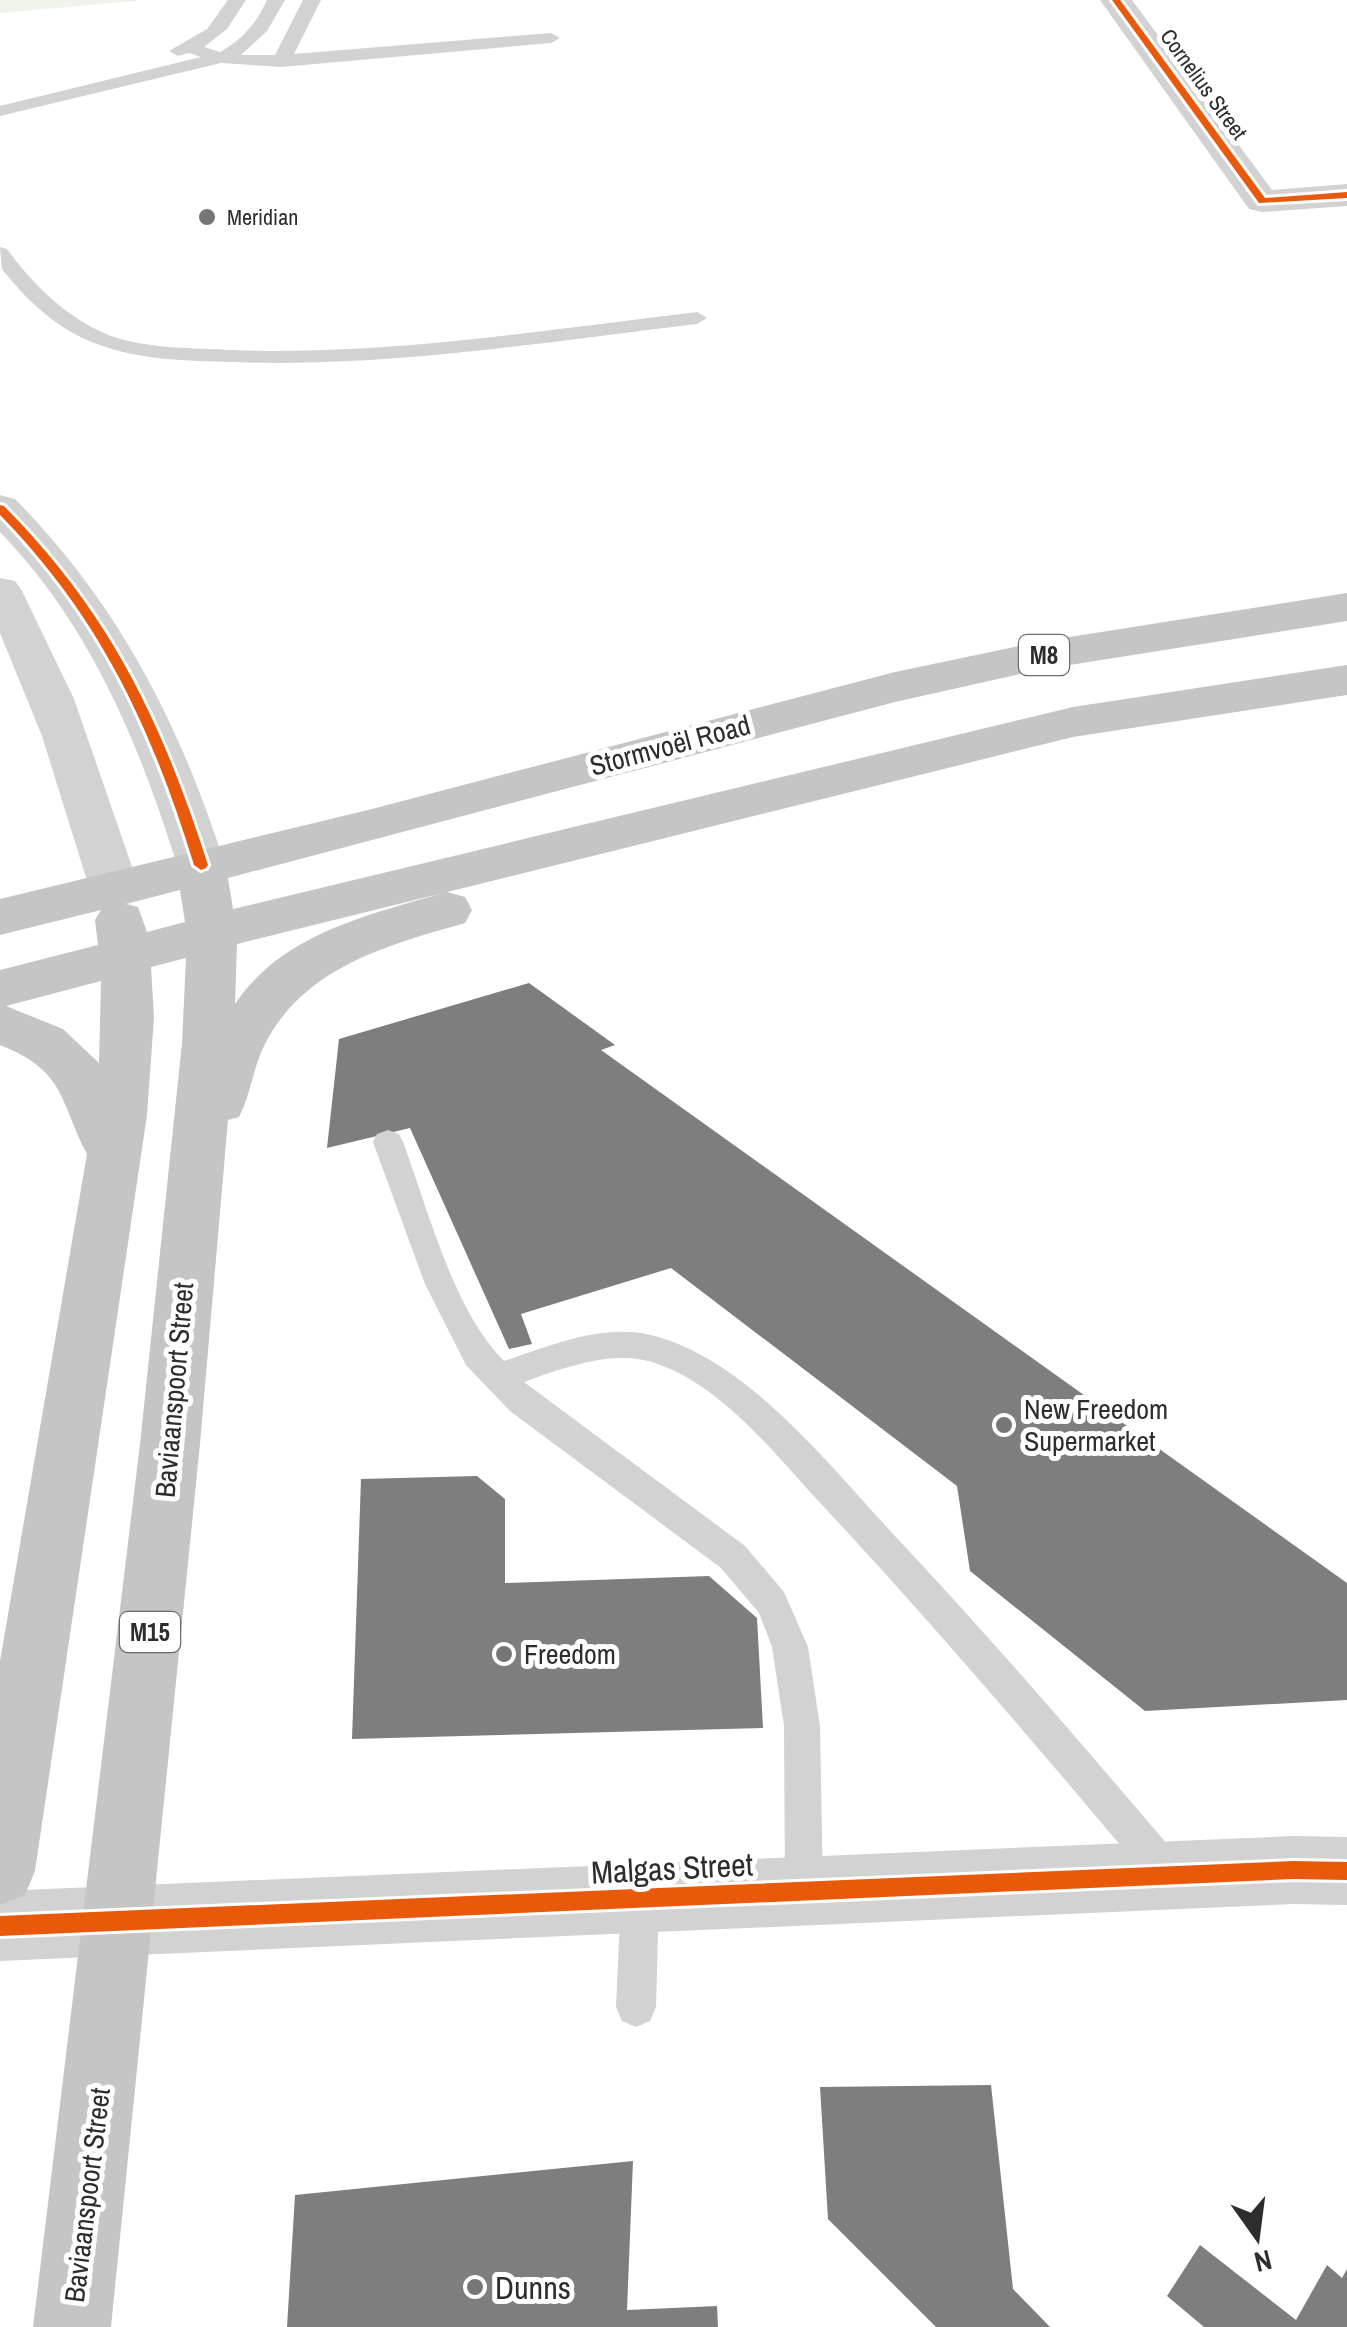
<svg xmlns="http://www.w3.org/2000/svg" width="1347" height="2327" font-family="'Archivo Narrow',sans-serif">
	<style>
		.green { fill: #f0f3ec }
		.building { fill: #7e7e7e }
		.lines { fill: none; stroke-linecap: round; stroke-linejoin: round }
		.service { fill: #d2d2d2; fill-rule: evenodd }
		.minor { fill: #d2d2d2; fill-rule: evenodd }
		.primary { fill: #c5c5c5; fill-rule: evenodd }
		.cycleway-casing { stroke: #fff; stroke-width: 6 }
		.cycleway { fill: #e8590c; fill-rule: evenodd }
		.poi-dot { fill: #767676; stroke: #fff; stroke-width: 4 }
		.labels { text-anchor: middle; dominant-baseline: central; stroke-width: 10; stroke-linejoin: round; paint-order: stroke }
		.far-street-label { font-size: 22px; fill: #2d2d2d; stroke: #fff }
		.far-poi-label { font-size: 22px; fill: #2d2d2d; stroke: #fff; text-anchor: start }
		.shield { fill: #fff; stroke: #6c6c6c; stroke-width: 2.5 }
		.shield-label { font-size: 25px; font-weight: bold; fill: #2d2d2d }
		.street-label { font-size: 28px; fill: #2d2d2d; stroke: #fff }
		.poi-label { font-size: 28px; fill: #2d2d2d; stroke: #fff; text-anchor: start }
		.near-street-label { font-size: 32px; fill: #2d2d2d; stroke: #fff }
		.near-poi-label { font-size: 32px; fill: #2d2d2d; stroke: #fff; text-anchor: start }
	</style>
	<rect width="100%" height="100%" fill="#fff"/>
	<polygon class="green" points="0,0 136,0 136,1 0,13"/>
	<g class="building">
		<polygon points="529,983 615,1045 601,1050 1347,1583 1347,1700 1145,1711 970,1571 957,1486 671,1268 521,1314 532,1344 509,1349 410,1128 327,1148 339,1039"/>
		<polygon points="477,1476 505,1499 505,1583 709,1576 757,1618 763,1728 352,1739 361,1479"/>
		<polygon points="991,2085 1013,2289 1050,2327 936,2327 828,2219 820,2087"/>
		<polygon points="633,2161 627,2310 717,2306 718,2327 287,2327 295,2195"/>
		<polygon points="1200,2245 1296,2320 1327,2265 1342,2278 1347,2269 1347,2327 1204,2327 1167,2296"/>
	</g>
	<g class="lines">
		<g class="service">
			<path d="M228 0H246L227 29 204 47 220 52C243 39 256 24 267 0H285L267 31 241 55H275L303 0H321L294 54 551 33 560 38 551 43 281 67 221 63 0 116V106L201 57 189 53 178 56 169 51 207 29Z"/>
			<path d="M0 247 7 249C34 286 68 319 111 336 149 349 193 348 232 350 388 356 543 330 697 312L707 318 697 324C543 342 388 368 233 362 188 361 139 360 97 344 58 330 27 301 2 269Z"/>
			<path d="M388 1130 399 1134 403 1142C428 1209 453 1310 504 1361 549 1346 602 1323 651 1335 747 1359 829 1465 894 1535 993 1640 1086 1749 1180 1859L1186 1872 1180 1885 1167 1891 1154 1885C1046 1757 938 1629 824 1507 776 1456 725 1388 658 1364 615 1348 564 1368 524 1382L745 1546 784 1592 808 1647 820 1726 823 1889 817 1902 804 1908 791 1902 785 1889 784 1726 772 1647 759 1613 721 1568 510 1411 466 1365 425 1284 373 1142 377 1134Z"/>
			<polygon points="640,1877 653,1883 659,1896 656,2007 650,2021 636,2027 622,2021 616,2007 621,1896 627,1883"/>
		</g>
		<g class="minor">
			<polygon points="1100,0 1132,0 1272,190 1347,184 1347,206 1262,212 1249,209"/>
			<path d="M0 495 15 499C118 603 181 726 225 865L218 877 201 882 184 877 177 865C139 743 90 625 0 532Z"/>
			<polygon points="0,578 15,581 22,591 74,699 139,887 131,899 114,904 97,899 89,887 42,736 0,633"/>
			<polygon points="1293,1836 1347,1837 1347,1905 1293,1904 0,1961 0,1891"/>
		</g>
		<path class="primary" d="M1347 593V621L1038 670 895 702 228 878 233 909 1073 707 1347 665V695L1073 737 237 944 235 1004C282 933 371 914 447 892L465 897 472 910 465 923C388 945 304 967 265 1044 253 1067 251 1094 239 1117L228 1120 200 1444 111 2327H33L140 1444 182 1043 186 958 151 967 154 1017 147 1115 35 1871 25 1895 0 1905V1661L87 1154C59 1100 66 1071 0 1045V970L98 945 95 920 101 910 0 935V899L372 809 895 672 1038 642ZM180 890 185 922 147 932 138 907 126 904ZM101 981 99 1063 63 1029 6 1006Z"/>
		<defs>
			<g id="cycleway">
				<polygon points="1112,0 1120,0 1265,198 1347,192 1347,198 1259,203"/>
				<path d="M0 505 4 506C111 614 162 722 208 865L206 868 201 870 194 865C152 729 101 618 0 515Z"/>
				<polygon points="1293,1861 1347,1862 1347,1880 1293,1879 0,1936 0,1916"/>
			</g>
		</defs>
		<use href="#cycleway" class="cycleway-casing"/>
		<use href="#cycleway" class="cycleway"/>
	</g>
	<g class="poi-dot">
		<circle cx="207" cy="217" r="10"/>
		<circle cx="1004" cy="1425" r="10"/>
		<circle cx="504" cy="1654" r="10"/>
		<circle cx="475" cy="2287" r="10"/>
	</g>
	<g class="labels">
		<g class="far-street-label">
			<text transform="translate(1204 84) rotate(54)">Cornelius Street</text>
		</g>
		<g class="far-poi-label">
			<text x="227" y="217">Meridian</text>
		</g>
		<g class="shield">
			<rect x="1019" y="635" width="50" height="40" rx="8"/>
			<rect x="120" y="1612" width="60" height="40" rx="8"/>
		</g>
		<g class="shield-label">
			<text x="1044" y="655">M8</text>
			<text x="150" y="1632">M15</text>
		</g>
		<g class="street-label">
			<text transform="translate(670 745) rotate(-15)">Stormvoël Road</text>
			<text transform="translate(174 1390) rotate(-85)">Baviaanspoort Street</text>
			<text transform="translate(87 2195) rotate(-83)">Baviaanspoort Street</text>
		</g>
		<g class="poi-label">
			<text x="1024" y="1409">New Freedom<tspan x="1024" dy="32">Supermarket</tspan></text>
			<text x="524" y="1654">Freedom</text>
		</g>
		<g class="near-street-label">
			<text transform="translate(672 1868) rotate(-3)">Malgas Street</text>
		</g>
		<g class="near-poi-label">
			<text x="495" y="2287">Dunns</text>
		</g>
	</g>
	<g transform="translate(1257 2237) rotate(166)" stroke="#ffffff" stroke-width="8" paint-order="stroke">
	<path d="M0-8L18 38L0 25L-18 38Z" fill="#2d2d2d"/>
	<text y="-15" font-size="28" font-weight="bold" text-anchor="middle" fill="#2d2d2d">N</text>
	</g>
</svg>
